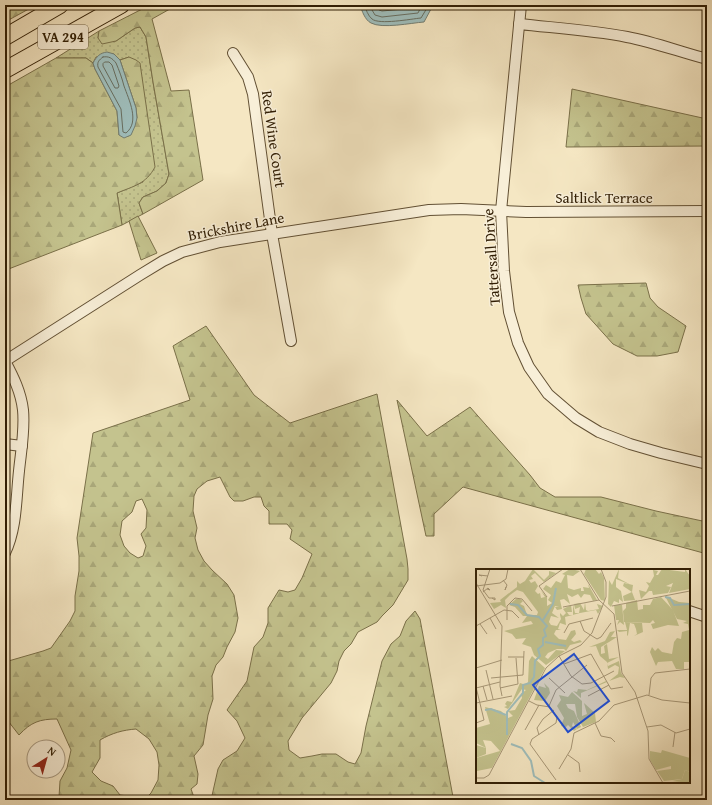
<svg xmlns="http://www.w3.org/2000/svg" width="712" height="805" font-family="'Gentium Book Plus',serif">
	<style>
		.grass { fill: url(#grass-dots); stroke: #7a7049 }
		.forest { fill: url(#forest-firs); stroke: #7a7049; fill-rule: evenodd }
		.water { fill: #9fbebc; stroke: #737e72 }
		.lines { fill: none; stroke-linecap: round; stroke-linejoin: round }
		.shore { stroke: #686e60; stroke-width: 1 }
		.minor-casing { stroke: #625034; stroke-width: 12 }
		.trunk-casing { stroke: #311e04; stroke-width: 18 }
		.minor { stroke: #f8efd8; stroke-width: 10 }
		.trunk { stroke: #f5e7c3; stroke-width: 16 }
		.labels { text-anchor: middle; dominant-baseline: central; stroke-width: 3; stroke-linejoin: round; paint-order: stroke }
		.shield { fill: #f8efd8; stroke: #6d5d44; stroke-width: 1 }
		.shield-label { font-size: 14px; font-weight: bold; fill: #311e04 }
		.street-label { font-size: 15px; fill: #311e04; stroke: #f8efd8 }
		.inset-river { fill: none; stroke: #9fbebc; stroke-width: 2 }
		.inset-road { fill: none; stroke: #a79777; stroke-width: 1 }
		.view { fill: #1d4ed8; fill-opacity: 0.15; stroke: #1d4ed8; stroke-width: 2 }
		.inset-edge { fill: none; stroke: #311e04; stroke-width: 2 }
	</style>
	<defs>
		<pattern id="grass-dots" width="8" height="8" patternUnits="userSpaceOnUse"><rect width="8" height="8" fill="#c4c38e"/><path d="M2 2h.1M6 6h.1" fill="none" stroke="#a9a779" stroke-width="1.8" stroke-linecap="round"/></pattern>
		<pattern id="forest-firs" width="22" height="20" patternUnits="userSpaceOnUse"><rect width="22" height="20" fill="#c4c38e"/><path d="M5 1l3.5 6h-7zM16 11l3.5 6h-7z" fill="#a9a779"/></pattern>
	</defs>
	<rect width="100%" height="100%" fill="#f5e7c3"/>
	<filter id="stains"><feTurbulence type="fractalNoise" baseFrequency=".005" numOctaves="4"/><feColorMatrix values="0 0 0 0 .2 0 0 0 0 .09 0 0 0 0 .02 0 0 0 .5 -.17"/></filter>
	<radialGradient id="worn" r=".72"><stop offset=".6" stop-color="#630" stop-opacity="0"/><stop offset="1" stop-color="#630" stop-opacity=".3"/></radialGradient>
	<polygon class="grass" points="140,27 146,37 153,82 169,174 166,183 157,191 143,197 139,203 143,214 122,225 117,193 143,182 129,57 120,60 114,54 96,57 93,63 86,58 56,58 99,31 98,38 116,41 135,28"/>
	<g class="forest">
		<polygon points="5,5 36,5 5,22"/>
		<polygon points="150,5 177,5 152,19 171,91 189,90 203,180 143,214 139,203 143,197 157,191 166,183 169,174 153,82 146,37 140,27 135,28 116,41 102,44 98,38 99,31"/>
		<path d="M129 57 136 60 140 63 155 167C146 184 134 186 117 193L122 225 6 270 5 268V87L56 58H86L93 63 95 69 117 111 119 135 137 118 136 108 120 60Z"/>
		<polygon points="572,89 707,119 707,146 566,147"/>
		<polygon points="138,216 157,253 141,260 129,221"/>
		<polygon points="646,283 650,298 658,307 686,326 678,352 657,356 637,356 613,344 586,314 581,298 578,285"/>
		<path d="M206 326 254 395 290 423 377 394 407 559 408 569V580L393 605 382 616 377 622 358 632 351 644 344 651 339 661 337 671 331 683 302 718 288 741 289 750 300 758 312 756 322 754H336L348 762 355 764 361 753 366 726 382 661 391 644 400 636 406 621 415 611 420 619 453 797 452 800H211L218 769 223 760 237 751 245 738 237 721 227 710 247 681 254 647 263 637 268 623V608L279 590 288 592 295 590 302 578 312 554 290 539 292 530 287 524H269V511L264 506 261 497H254L243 501H234L230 497 220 477 207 481 197 489 194 496 193 511 197 528 195 538 198 550 204 561 212 570 227 584 234 595 238 618 235 632 227 647 223 657 216 665 212 676 213 699 208 715 203 745 194 756 198 774 197 784 191 789 195 800H144L151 793 158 780 159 765 157 752 149 739 136 729C123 730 112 733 100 740V758L92 772 101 781 113 786 120 795 128 796 127 800H60L59 797 60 781 67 768 71 750 57 719C40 719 31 722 19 735L5 717V662L43 651 51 648 70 621 75 611V596L79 571V556L77 538 93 433 190 400 173 346ZM142 499 147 510 146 528 141 534 146 546 143 556 138 558 130 553 124 546 120 535 122 521 132 512 136 501Z"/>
		<polygon points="397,400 427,436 470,407 530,475 540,488 555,497 601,497 656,511 707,522 707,554 463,487 434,514 434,536 426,536"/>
	</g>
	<g class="water">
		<path d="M360 5H431V9L424 22C411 23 382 29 371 23 365 20 362 11 360 5Z"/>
		<path d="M107 52 114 54 120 60 136 108 137 118 135 126 131 135 124 138 119 135 117 111 95 69 93 63C97 56 100 53 107 52Z"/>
	</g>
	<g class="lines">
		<g class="shore">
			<path d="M364 5C366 9 368 16 372 19 379 25 411 19 421 18L427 8V5"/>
			<polyline points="369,5 375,15 382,17 418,13 422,5"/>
			<polyline points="376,5 379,10 382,11 414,8 416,5"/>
			<path d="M103 57C109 56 112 58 116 63 119 70 122 78 124 86 129 100 140 122 126 133L123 132 121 109 98 67C97 62 99 60 103 57Z"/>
			<polygon points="105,62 109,62 112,65 119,86 118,88 115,88 103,66 103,64"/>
		</g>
		<defs>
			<g id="minor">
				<polyline points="521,5 501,211 504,271 509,312 518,343 529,367 548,394 576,418 599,432 630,444 661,453 707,464"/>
				<path d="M519 24C555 28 591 30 627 37 654 42 680 52 707 59"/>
				<polyline points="233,53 248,77 253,94 272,234 291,341"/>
				<polyline points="5,361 140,275 163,261 182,252 220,242 429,210 461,209 526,212 707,211"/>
				<path d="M5 361C13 376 21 392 23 410 25 430 21 451 19 471 16 498 17 528 5 553"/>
				<polyline points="5,444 22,446"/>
				<polyline points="689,611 707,617"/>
			</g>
			<g id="trunk">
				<polyline points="5,37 60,5"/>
				<polyline points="5,70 121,5"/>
			</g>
		</defs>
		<use href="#minor" class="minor-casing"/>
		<use href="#trunk" class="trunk-casing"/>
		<use href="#minor" class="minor"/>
		<use href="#trunk" class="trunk"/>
	</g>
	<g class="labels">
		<rect class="shield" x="38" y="25" width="50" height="24" rx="3"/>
		<g class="shield-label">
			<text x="63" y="37">VA 294</text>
		</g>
		<g class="street-label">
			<text transform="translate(274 139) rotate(82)">Red Wine Court</text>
			<text x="604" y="197">Saltlick Terrace</text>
			<text transform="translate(236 226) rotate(-11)">Brickshire Lane</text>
			<text transform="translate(491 257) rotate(-94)">Tattersall Drive</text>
		</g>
	</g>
	<g transform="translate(476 569)">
		<rect width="214" height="214" fill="#f5e7c3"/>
		<path d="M186 0 209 3V0L214 7V20L193 24 197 14 190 17 195 18 192 24 177 26 176 22H173L165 30 163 21 170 23 173 17 170 13 174 14 178 7 177 1 182 2 180 6H182ZM148 14 157 16 156 23 159 31 148 32 147 27 156 23 147 17ZM185 28 197 41 203 57 192 56 177 60 175 55 179 54 177 51 174 54 148 53 147 42 150 39V34L161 31 162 41 167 40V36H174L177 30ZM0 176 10 179V185L0 189ZM186 181 214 189V203L209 201 206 210 188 212 181 202 195 200V197L180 201 174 191V182L185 184Z" fill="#c4c38e"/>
		<path d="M57 0 68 11 73 6V2L80 4 86 0 68 13 59 4 55 7 57 10 53 11 55 14 59 12 62 17 59 22 62 25 64 24 65 29 69 28 65 22 71 28V37L76 34 72 31 75 26 67 20 70 16 75 19 80 12 85 14 89 6 86 5 94 0 104 2 97 7 91 6 92 19 98 21 105 19V22H108L107 18 113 19 112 15 121 31 117 32 114 26 108 25 105 29 102 25 96 28 91 25 94 35 88 30 84 31 86 40 81 41 79 38 83 37H79L76 44 83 49 75 47 73 53 75 56 81 57 85 50 84 46V44L87 47 90 44 87 40 95 36 96 43H91L93 46H97V35L99 44H103L104 38 99 40 98 35 104 34 108 41 109 33 110 41 112 42 123 40 121 35 127 37 122 45 120 41 104 44 89 48 90 56 84 54 82 60 85 61H80L78 65 83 70 90 71 95 62 99 61 100 65 95 71 98 73 104 71 106 73 94 76 90 82 88 80H81L72 84 69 88 72 90 80 81 89 82 70 96 58 86 55 78 46 75 50 69 40 70 36 65 28 62 57 55 55 52 46 54 51 47H47L39 38 33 36 40 30H44L47 32 44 35 48 37 51 46H61L62 43 47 23 41 21 34 26 29 31 30 39 25 36 18 40 14 34 25 33 24 31 41 18V12L44 15 49 12ZM110 0H119L123 5 125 3 128 9 129 32 125 31 108 5ZM143 0 142 9 155 16 140 10V18L145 22 147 33 143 30V34L138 32 135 38 132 35 133 11 136 16ZM189 27 203 33 214 34V93H208V100H200L196 92 182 93 180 97 174 83 176 78 179 82 182 79 186 83 196 85 198 73 201 69 205 70 206 63 213 61 212 55 207 54 211 52 201 50ZM138 36H146L148 56 144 53 141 56 143 51H140ZM149 53 166 54 167 63 158 67 161 65 160 60 158 55 154 54 152 66 151 67 147 68 151 67V62L143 63 141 61H151ZM139 62 135 68H141L125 78V85L129 84 128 77 131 75 133 90 143 88 131 94 132 97 143 92 145 104 149 109 144 108 133 112 142 105 143 98 139 96 132 100 131 93 124 87 120 77 113 78 129 72 134 63ZM56 87 69 99 16 199 1 202 0 206V189L24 182 15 172 7 171 10 179 0 174V159L14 155 9 138 25 142 32 149 37 147 32 142 39 141 46 129 45 125 50 121 46 120 32 140 28 138 31 137 29 135 31 132 36 133 44 114 50 116 52 113 53 92ZM130 112 131 113 105 124V129L97 122 101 123 102 120 111 121ZM68 114 73 119 74 124 69 132 58 131 63 117 70 119ZM96 123 106 132V147L111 145 108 134 119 144 120 153 107 158 101 148 99 135H90L92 139 98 142 105 158 101 160 97 153 96 157 101 160 98 162 92 156 90 158 85 157 88 149 81 137 85 131 83 126 92 128ZM209 201 214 203V214L196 212 206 210Z" fill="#c4c38e"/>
		<path class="inset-river" d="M189 28 194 29 198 36 214 35M67 51 77 35 80 19M69 73 90 77M9 141 15 140 30 146M31 166V143L47 124V116L54 114 58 108 59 92 64 87 62 80 67 76V69L70 67 68 61 71 57 63 48 51 46 42 36 34 35M35 175 46 179 55 192 58 207 69 214"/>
		<path class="inset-road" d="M14 0 7 21 13 29H19V31L16 29M29 0H47M104 0 123 31 138 45 146 104 159 123 172 162 173 190 187 214M6 7 3 6 12 7M27 11 31 16 29 21 30 18M0 14 26 57 24 117 26 127M0 17 24 14 30 10 32 0M7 23 12 19 14 21 11 20M71 28 63 17 87 0M136 37 214 22M87 38 123 31M14 49 20 60M31 51V37L39 29 46 30 56 42M104 52 108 62 121 70 125 68 135 54M4 55 11 65M0 57 28 41 36 42 43 49M88 64 93 55 117 49M83 87 95 107 106 115 115 114 138 102M32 88H48M88 95 115 85 135 120 147 118M0 99 26 91M10 101 17 130M15 109 47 106 48 82M73 109 89 124M7 117 11 131M0 118 8 151 0 154M0 119 24 113M24 119 42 115 40 89M173 126 175 109 179 104 214 100M112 127 133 116M53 132 61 136 74 138 81 148 80 154 56 170 54 175 80 211M0 134 36 127M73 137 80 121 111 96M119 154 125 167 135 169 139 173M171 158 185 156 200 164 214 160M49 161 63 136M63 166 61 159 67 150 78 141M197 178 199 163M92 186 103 194 104 203M83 200 95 180 98 164 123 152 138 136 171 126 186 131 214 134M0 209H8L13 206 70 99 83 87 105 76 116 64 130 28V13L125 0"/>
		<path class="view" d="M98 85 133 132 92 163 57 116Z"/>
		<rect width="214" height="214" class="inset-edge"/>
	</g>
	<rect width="712" height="805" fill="none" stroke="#f5e7c3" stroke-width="20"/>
	<rect x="6" y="6" width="700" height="793" fill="none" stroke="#311e04" stroke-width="2"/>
	<rect x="10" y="10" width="692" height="785" fill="none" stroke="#311e04"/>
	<g transform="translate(46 759) rotate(37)"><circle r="19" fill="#f8efd8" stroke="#a89b83"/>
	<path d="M0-3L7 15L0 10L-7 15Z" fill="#8f2418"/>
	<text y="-6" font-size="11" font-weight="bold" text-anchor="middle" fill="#311e04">N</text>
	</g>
	<rect width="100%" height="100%" filter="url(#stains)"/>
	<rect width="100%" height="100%" fill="url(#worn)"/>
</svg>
